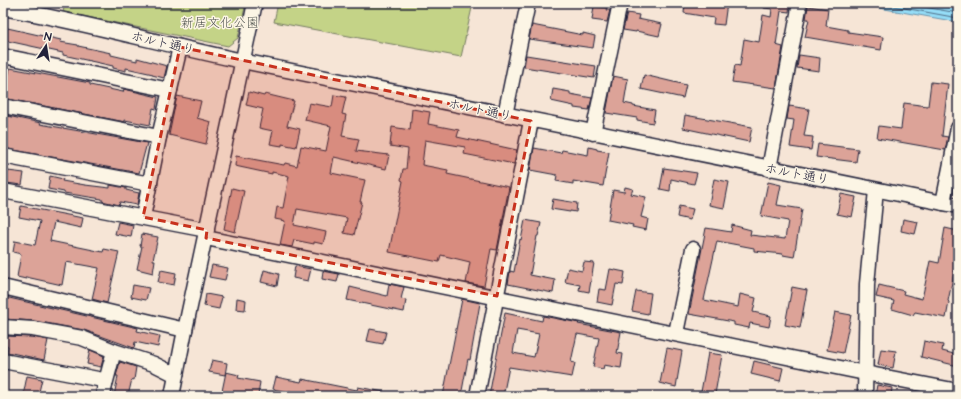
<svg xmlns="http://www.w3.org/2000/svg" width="961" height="399" font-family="'Architects Daughter','Klee One',sans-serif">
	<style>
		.green { fill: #c4d387; stroke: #737a61 }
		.water { fill: #95ddf7; stroke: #6792ac }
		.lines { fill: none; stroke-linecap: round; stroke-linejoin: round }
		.shore { stroke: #506d86; stroke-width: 1 }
		.building { fill: #dca398; stroke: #22223b; fill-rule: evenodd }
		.minor-casing { stroke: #22223b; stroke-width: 17 }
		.minor { stroke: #fcf5e5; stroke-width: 14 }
		.marked { fill: #c8321e; fill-opacity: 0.2; stroke: #c8321e; stroke-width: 3; stroke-dasharray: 8 5; stroke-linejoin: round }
		.labels { text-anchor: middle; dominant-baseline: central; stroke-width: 3; stroke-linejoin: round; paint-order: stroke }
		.park-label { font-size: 13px; fill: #535752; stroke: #fcf5e5 }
		.street-label { font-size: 13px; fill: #22223b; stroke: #fcf5e5 }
	</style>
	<rect width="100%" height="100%" fill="#f6e5d6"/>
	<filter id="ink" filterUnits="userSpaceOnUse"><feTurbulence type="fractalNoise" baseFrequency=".025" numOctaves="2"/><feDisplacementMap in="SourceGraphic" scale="8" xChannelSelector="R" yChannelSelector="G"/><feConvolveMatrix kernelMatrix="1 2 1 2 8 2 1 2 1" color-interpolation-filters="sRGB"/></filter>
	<g filter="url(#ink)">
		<g class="green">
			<polygon points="65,3 246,3 238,38 228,46 63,12"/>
			<polygon points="278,3 473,3 461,57 274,22"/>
		</g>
		<polygon class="water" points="868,3 958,3 958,22 879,8"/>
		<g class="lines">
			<g class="shore">
				<polyline points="877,3 958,18"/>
				<polyline points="901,3 958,13"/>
			</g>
		</g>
		<g class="building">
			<polygon points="685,3 727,3 724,25 713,24 714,18 684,13"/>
			<polygon points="764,3 790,3 789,12 781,11 776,45 783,47 776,88 732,82 735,65 740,66 744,39 759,42 763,15 771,17 772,9 764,8"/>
			<polygon points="594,6 607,8 606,10 610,10 607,22 592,20"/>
			<polygon points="808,6 828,9 826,26 848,30 848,32 883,37 881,50 805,37 809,19 806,19"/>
			<polygon points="627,13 639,15 638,19 662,24 659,36 636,31 636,32 623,30"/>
			<polygon points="532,25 583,35 583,33 595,36 593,48 529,39"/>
			<polygon points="3,27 61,40 60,42 78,45 78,46 111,53 111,55 137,61 137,58 167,66 164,78 152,75 153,74 126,68 126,71 113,68 113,66 63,55 63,53 3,40"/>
			<polygon points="526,55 596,66 594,78 524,67"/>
			<polygon points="799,55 820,58 819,71 797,68"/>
			<polygon points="10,68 90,83 90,85 123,92 124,89 158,97 156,109 153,108 150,125 125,120 125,122 3,98 3,86 6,87"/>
			<polygon points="644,75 686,85 683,98 641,89"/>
			<polygon points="613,76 628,79 624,103 633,105 633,106 655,110 653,123 637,120 637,118 606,113"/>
			<polygon points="931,82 948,84 942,136 948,137 945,150 877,138 879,126 901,129 904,103 928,106"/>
			<polygon points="553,89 570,92 570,94 592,98 589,110 574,108 574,106 551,101"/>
			<polygon points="249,92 264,96 265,94 294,101 287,126 300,129 296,147 282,144 282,146 270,144 273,131 259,128 263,109 246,105"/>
			<polygon points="334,95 346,97 342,114 346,115 342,136 359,139 356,151 389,155 386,169 334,157 331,173 365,180 360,202 362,202 354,235 344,233 347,218 297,209 294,225 326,232 323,244 314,242 314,244 294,240 292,247 280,245 285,221 275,219 277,207 283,208 289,176 272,172 272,174 235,166 236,156 284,165 285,163 297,166 301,146 326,151 331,126 305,120 309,103 332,107"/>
			<polygon points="177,96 201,101 197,118 211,122 206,144 169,135"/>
			<polygon points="789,106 809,109 804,136 813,137 811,150 790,147 794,120 787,119"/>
			<polygon points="412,109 430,112 428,124 459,130 457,137 517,150 514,164 464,154 465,147 425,140 422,165 448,170 447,174 509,187 497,250 491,249 484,286 466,283 470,262 441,255 439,262 389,252 403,181 401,180 403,169 406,169 408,149 390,146 392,127 410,130"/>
			<polygon points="3,115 41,123 40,124 147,143 139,173 3,148"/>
			<polygon points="685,115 752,127 749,142 683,128"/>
			<polygon points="818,144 858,149 856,162 816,157"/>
			<polygon points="589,147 597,149 597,150 609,152 603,186 573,181 573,184 556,181 557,175 530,170 534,148 561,153 562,150 588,155"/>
			<polygon points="664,168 697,173 694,184 671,179 670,191 660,189"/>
			<polygon points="8,171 24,173 22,185 6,183"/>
			<polygon points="50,176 63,179 62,181 85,185 110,188 110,185 126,188 126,190 139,193 137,205 120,202 119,205 102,201 102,199 64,193 64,192 48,189"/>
			<polygon points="714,179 729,182 724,208 709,205"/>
			<polygon points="768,182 781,185 777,205 802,209 794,257 783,255 783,254 754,251 754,248 717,241 704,300 738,307 740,294 756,298 753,312 771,316 769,327 750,323 749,328 734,325 734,322 689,314 706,228 731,232 732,225 751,230 750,235 785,239 788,221 761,216"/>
			<polygon points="625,187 633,189 631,194 646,197 641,217 648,219 646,230 632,227 633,225 608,220 613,190 624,192"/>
			<polygon points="232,188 244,191 235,232 224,229"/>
			<polygon points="841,194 856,197 852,217 837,214"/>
			<polygon points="553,199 577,203 576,212 570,211 570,212 551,209"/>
			<polygon points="21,206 83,218 81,228 54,222 50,241 103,252 104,249 119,252 107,303 92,299 99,268 66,262 62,285 26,277 26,279 17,277 21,254 13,252 15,241 35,245 40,221 19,217"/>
			<polygon points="679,206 693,209 690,220 677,217"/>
			<polygon points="903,219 918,222 915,234 901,231"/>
			<polygon points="525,220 541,223 538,236 537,236 530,275 555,280 553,293 508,284 510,271 514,272 520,239 521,240"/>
			<polygon points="118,222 133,225 131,237 115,234"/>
			<polygon points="945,228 958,231 958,254 948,301 949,302 946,318 915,312 913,315 892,309 894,301 876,297 879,285 904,291 903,294 922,299 930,261 939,263"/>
			<polygon points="142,234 158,237 153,260 155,260 153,273 137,269 142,246 140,246"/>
			<polygon points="584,262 594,263 589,292 579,290 580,285 565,282 568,268 582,271"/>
			<polygon points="212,265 228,268 225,280 209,277"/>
			<polygon points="295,266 311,269 308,281 293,278"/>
			<polygon points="610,269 625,272 623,285 616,284 612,305 597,302 599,289 606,290"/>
			<polygon points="161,270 176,273 174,285 158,282"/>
			<polygon points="264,270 279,274 277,286 261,282"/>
			<polygon points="323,271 339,274 337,282 322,279"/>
			<polygon points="389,284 404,287 401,299 406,300 404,312 347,300 350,287 387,296"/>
			<polygon points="133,285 149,288 146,300 131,297"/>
			<polygon points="792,287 807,290 800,328 785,325"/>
			<polygon points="636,291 651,293 648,314 632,311"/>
			<polygon points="206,294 222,297 219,309 204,306"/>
			<polygon points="5,297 138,328 137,331 160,336 158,347 135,342 134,348 84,330 35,321 3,319 3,307"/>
			<polygon points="237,298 246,300 245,310 236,309"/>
			<polygon points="462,299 480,303 470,360 468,359 461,396 443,396"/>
			<polygon points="835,312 851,315 843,353 827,350"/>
			<path d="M505 313 542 321 543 316 579 323 578 324 621 332 617 353 623 354 621 368 604 365 603 369 593 367 599 338 577 334 571 362 575 363 572 377 509 367 503 396H489ZM517 330 539 334 534 357 513 353Z"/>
			<polygon points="370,329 386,332 383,344 367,341"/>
			<polygon points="3,336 32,337 48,340 44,360 7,352 8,346 3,345"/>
			<polygon points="924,341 943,345 942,351 958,355 958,366 921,357"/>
			<polygon points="667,348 682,351 676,387 660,383"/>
			<polygon points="881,349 896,351 893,368 878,365"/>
			<polygon points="90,350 104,356 101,367 87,364"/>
			<polygon points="708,353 722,355 715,394 701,392"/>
			<polygon points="212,360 227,363 225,375 209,372"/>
			<polygon points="754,361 783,368 780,381 751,374"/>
			<polygon points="120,362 136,367 134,380 132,379 128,396 114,396 118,376 116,376"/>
			<polygon points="226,372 239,375 238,378 260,382 258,396 221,396"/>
			<polygon points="27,376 42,379 38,396 23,396"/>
			<polygon points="276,377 301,382 302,379 357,390 358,387 384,392 383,396 316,396 289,391 289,392 273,389"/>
			<polygon points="877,385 892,388 891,396 875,396"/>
		</g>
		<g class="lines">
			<defs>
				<g id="minor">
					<path d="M3 8C85 22 165 45 247 62 484 111 721 160 958 206"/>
					<polyline points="3,56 170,90"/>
					<polyline points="3,106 159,137"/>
					<polyline points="505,115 528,3"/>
					<polyline points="593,133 620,3"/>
					<polyline points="3,156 150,184"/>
					<polyline points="769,169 800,3"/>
					<polyline points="3,191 207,230"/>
					<polyline points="943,203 958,128"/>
					<polyline points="143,217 159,137 180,47"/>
					<polyline points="206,238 865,373 958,391"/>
					<polyline points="3,287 185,330"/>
					<polyline points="3,327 33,329 82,338 114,351 154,364 176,375"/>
					<polyline points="676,333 693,249"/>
					<polyline points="3,361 103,380 105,385 103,396"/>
					<polyline points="105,385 114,351"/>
					<polyline points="172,396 185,330 255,3"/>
					<polyline points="477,396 531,121"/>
					<polyline points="865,396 867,284 876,190"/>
				</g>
			</defs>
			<use href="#minor" class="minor-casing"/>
			<use href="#minor" class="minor"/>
		</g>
	</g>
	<path class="marked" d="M180 47 531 121 497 296 206 238 207 230 143 217Z"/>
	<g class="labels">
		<g class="park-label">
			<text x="220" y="23">新居文化公園</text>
		</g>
		<g class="street-label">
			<text transform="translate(163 43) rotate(13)">ホルト通り</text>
			<text transform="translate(480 110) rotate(12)">ホルト通り</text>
			<text transform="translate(797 174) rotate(11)">ホルト通り</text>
		</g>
	</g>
	<rect width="961" height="399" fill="none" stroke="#fcf5e5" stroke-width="16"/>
	<rect x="8" y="8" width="945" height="383" fill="none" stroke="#22223b" stroke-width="1.5" filter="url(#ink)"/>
	<g transform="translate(46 46) rotate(12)" stroke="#fcf5e5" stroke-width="3" paint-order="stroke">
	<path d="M0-3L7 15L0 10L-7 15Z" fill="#22223b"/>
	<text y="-6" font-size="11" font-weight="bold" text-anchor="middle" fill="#22223b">N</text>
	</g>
</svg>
